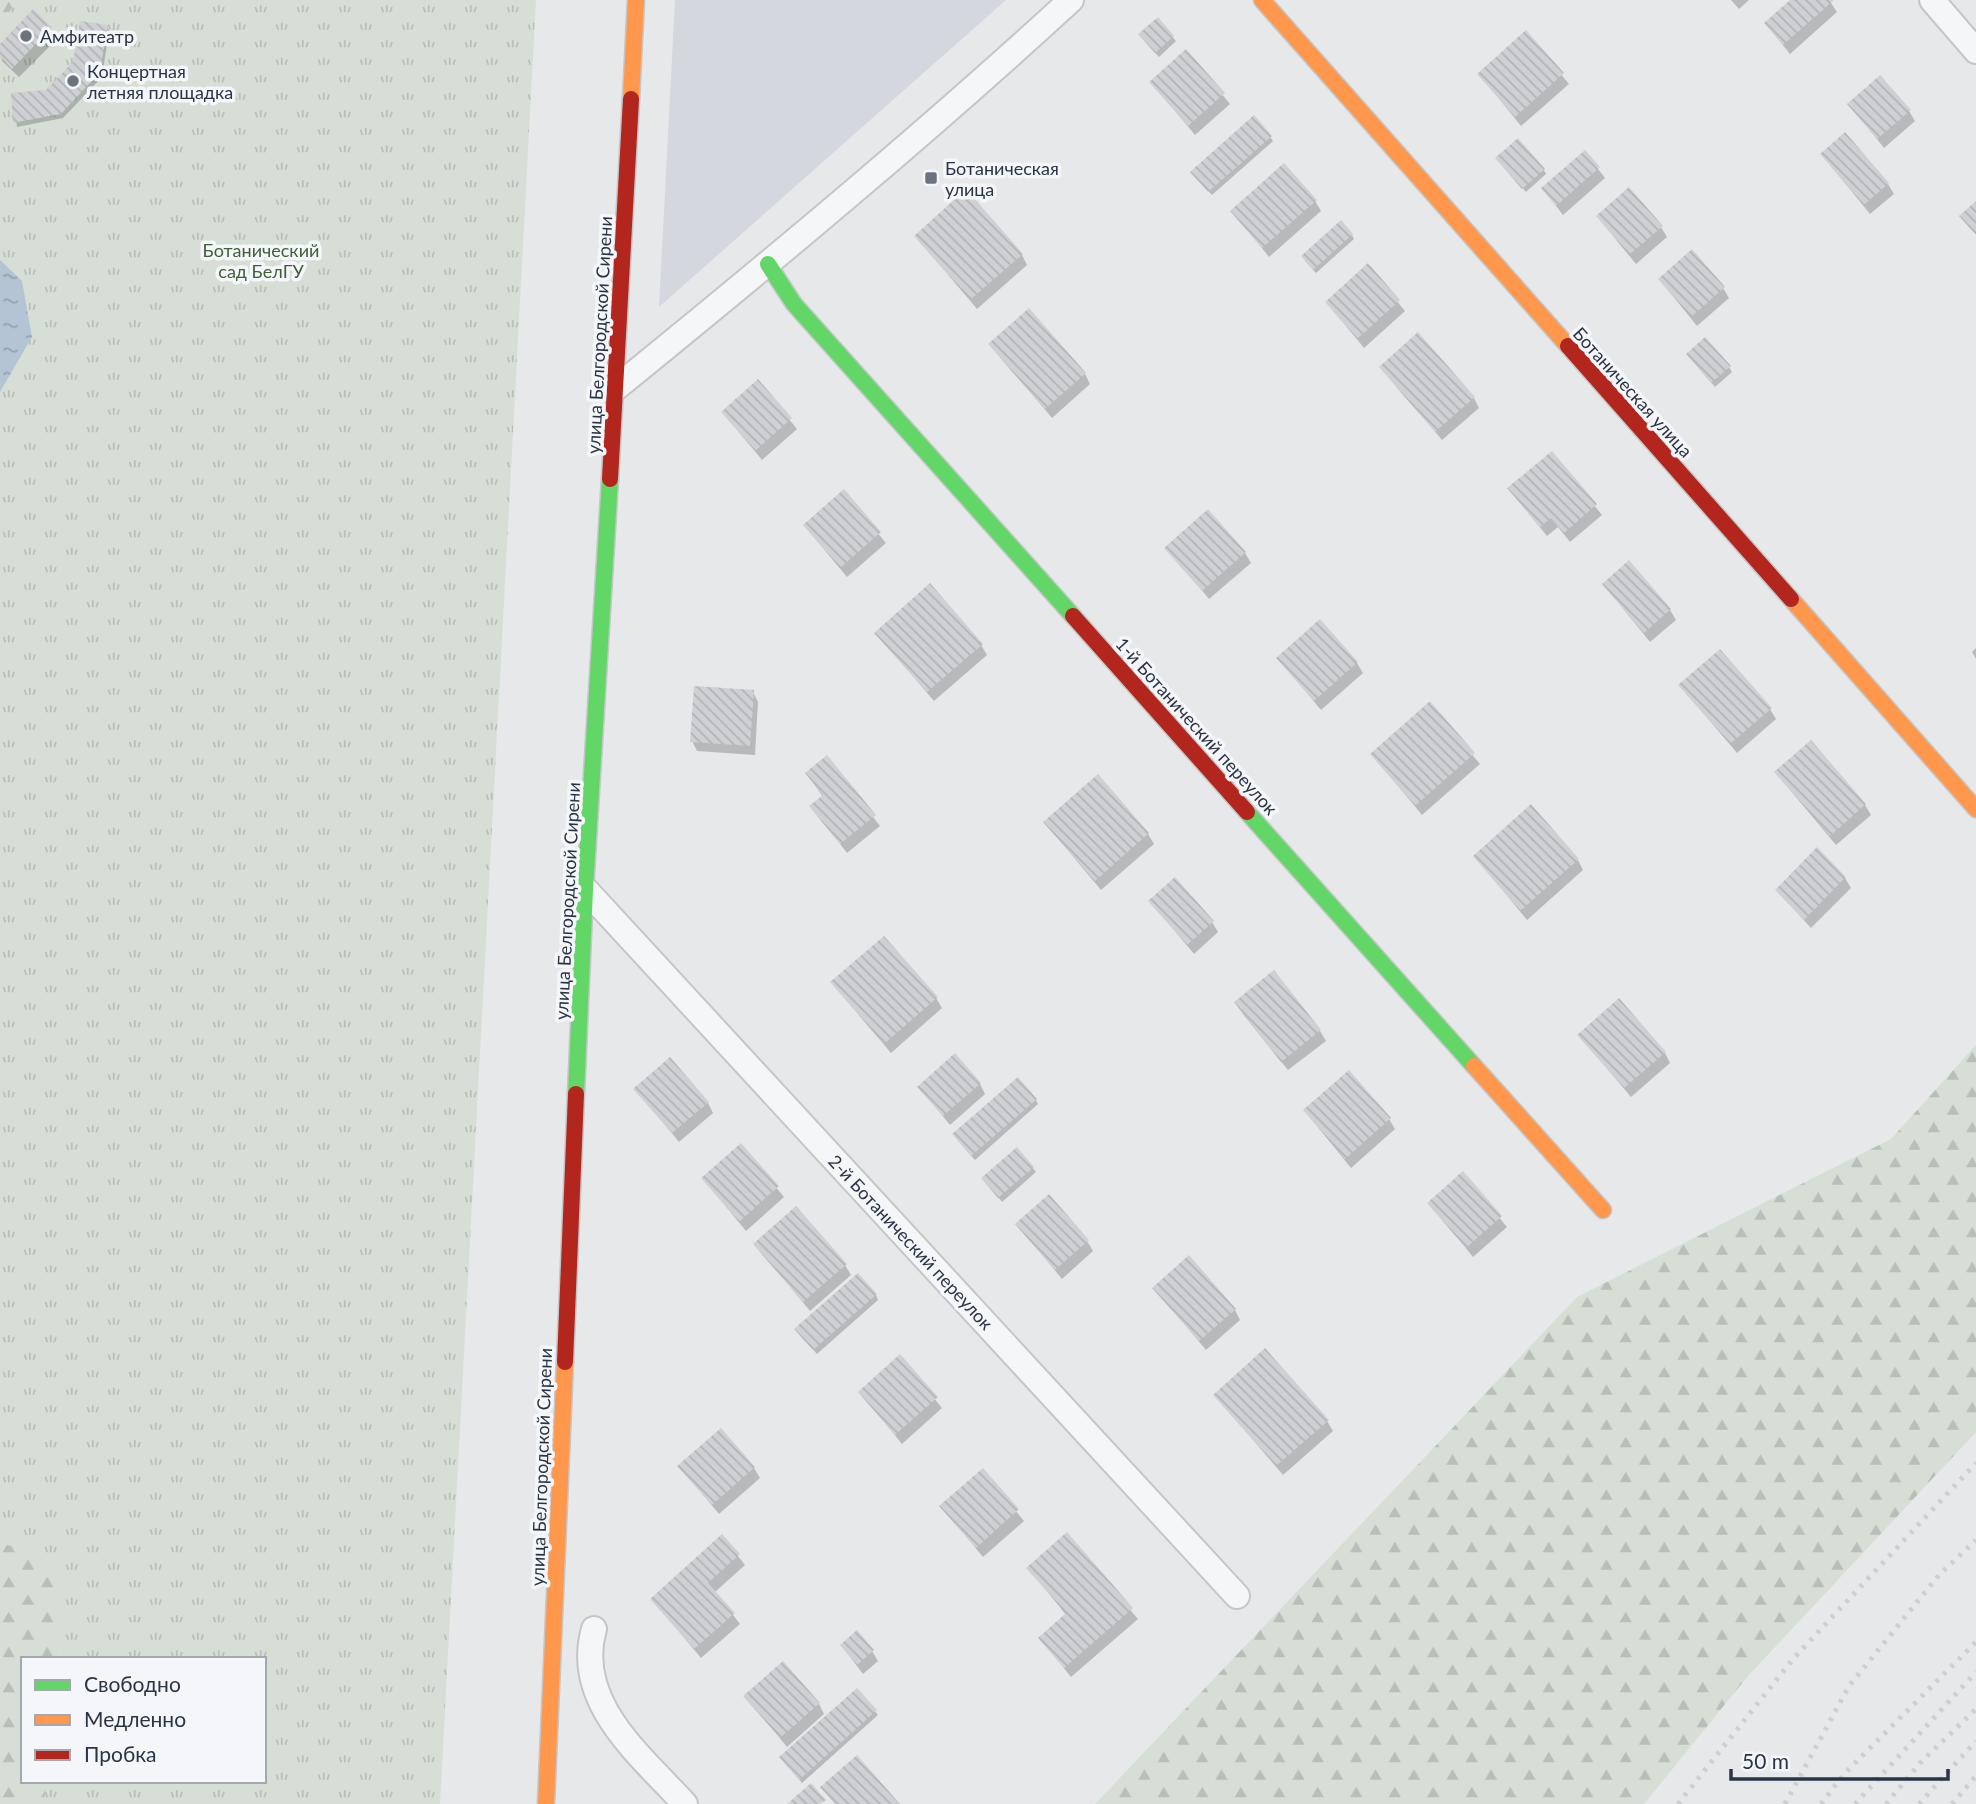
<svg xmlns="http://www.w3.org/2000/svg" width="1976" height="1804" font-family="Lato,sans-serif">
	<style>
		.built { fill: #d4d7dd }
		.grass { fill: url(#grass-tufts); fill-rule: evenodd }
		.forest { fill: url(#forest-firs) }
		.water { fill: url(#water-ripples) }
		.shadow { fill: #0003 }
		.building { fill: url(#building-back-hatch) }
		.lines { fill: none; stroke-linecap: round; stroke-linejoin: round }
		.street-casing { stroke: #c4c6c8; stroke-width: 28 }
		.fast-casing { stroke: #c4c6c8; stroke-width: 19 }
		.slow-casing { stroke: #c4c6c8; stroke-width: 19 }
		.jam-casing { stroke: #c4c6c8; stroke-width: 19 }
		.street { stroke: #f5f6f7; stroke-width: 24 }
		.fast { stroke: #63d668; stroke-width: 16 }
		.slow { stroke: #ff974d; stroke-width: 16 }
		.jam { stroke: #b3261e; stroke-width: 16 }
		.rail { stroke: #cecfd2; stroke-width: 5; stroke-dasharray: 3.5 7; stroke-linecap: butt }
		.poi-dot { fill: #6c737f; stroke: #f4f6f9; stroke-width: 2.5 }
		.labels { text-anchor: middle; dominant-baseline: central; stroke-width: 7; stroke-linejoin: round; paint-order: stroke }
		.poi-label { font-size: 18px; fill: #2b3445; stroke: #f4f6f9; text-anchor: start }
		.park-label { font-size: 18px; fill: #3f6138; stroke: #f4f6f9 }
		.street-label { font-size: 18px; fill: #2b3445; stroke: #f4f6f9 }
	</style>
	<defs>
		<pattern id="grass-tufts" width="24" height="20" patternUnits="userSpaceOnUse" patternTransform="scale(1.75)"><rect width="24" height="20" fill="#d6ded6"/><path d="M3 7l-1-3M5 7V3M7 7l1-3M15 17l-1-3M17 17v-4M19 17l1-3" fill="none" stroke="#b8bfb9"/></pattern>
		<pattern id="forest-firs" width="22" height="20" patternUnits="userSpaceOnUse" patternTransform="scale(1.75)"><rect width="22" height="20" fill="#d6ded6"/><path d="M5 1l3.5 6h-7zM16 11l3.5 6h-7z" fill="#b8bfb9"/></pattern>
		<pattern id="water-ripples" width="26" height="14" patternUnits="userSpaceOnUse" patternTransform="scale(1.75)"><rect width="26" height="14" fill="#b4c4d5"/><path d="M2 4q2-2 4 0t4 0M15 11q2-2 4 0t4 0" fill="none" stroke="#93a0af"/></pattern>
		<pattern id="building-back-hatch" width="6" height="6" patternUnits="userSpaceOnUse" patternTransform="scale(1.75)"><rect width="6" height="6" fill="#ced0d3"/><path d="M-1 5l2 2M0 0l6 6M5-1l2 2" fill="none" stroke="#b1b3b6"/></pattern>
	</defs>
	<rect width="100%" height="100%" fill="#e6e8ea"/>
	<polygon class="built" points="675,0 1006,0 659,307"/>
	<path class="grass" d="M0 0H536L440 1804H0ZM23 1659H264V1781H23Z"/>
	<g class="forest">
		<polygon points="0,0 26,0 0,17"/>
		<polygon points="1976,1045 1976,1432 1748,1676 1644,1804 1095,1804 1577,1297 1891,1139"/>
		<polygon points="2,1544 32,1551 57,1582 59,1624 56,1659 23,1659 23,1781 46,1781 44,1804 0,1804"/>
	</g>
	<polygon class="water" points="0,260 22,281 32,337 0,392"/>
	<g class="shadow">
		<polygon points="1731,0 1749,0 1739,9"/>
		<polygon points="1792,0 1829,0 1837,12 1790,54 1766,24"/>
		<polygon points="34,12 57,39 19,77 2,61 0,46"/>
		<polygon points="1158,20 1176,41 1159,57 1143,39"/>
		<polygon points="107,26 109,31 102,77 63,118 17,127 13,95 47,92"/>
		<polygon points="1526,33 1569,84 1521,126 1479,74"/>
		<polygon points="1186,51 1230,104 1195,135 1151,82"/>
		<polygon points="1849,104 1909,111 1915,121 1884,148"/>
		<polygon points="1270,137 1273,141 1212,195 1194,176"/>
		<polygon points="1585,152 1605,178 1563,215 1543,189"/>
		<polygon points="1822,155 1888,184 1894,194 1870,214"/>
		<polygon points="1500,163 1544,170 1546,174 1526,192"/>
		<polygon points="1315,201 1321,211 1269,257 1232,211"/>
		<polygon points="1598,217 1661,227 1667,237 1636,264"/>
		<polygon points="1352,235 1354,239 1316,273 1305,261"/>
		<polygon points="916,236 1022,255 1027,265 977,309"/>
		<polygon points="1368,266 1405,311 1364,348 1327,302"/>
		<polygon points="1660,280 1723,288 1729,298 1697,326"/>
		<polygon points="990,345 1085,374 1090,384 1052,418"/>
		<polygon points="1691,359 1729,367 1732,372 1715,387"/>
		<polygon points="1381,367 1474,398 1479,408 1442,440"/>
		<polygon points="758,381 797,429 762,460 723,412"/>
		<polygon points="1552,453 1602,515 1570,542 1558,527 1547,536 1509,489"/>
		<polygon points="844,492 886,543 847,577 805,526"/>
		<polygon points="1167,548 1245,553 1251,563 1209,599"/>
		<polygon points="1604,585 1670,610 1676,620 1650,642"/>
		<polygon points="876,633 981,645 987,655 934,701"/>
		<polygon points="1976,648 1976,659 1972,652"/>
		<polygon points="1279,659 1357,663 1363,673 1321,710"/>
		<polygon points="1680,685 1770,709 1776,719 1737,753"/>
		<polygon points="753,692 758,702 755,755 697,751 692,741"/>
		<polygon points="1429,704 1480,764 1422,815 1372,754"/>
		<polygon points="827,758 880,826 847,853 811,806 823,797 807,774"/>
		<polygon points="1776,773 1865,805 1871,815 1836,845"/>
		<polygon points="1045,823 1148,834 1154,844 1101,890"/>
		<polygon points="1475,856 1578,860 1583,870 1527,920"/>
		<polygon points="1845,878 1851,888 1811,928 1777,891"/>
		<polygon points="1150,901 1212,922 1218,932 1194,954"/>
		<polygon points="832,983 936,998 942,1008 891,1053"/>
		<polygon points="1242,1013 1320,1031 1326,1041 1288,1070"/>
		<polygon points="1579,1035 1665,1053 1670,1063 1631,1097"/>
		<polygon points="980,1084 985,1094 950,1125 919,1087"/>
		<polygon points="636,1089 708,1103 713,1113 679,1142"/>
		<polygon points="1036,1100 1038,1104 975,1160 957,1139"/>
		<polygon points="1305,1111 1389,1119 1395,1129 1351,1168"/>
		<polygon points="741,1145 784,1197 746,1231 703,1178"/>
		<polygon points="1017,1149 1036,1172 1002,1202 986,1183"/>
		<polygon points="1463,1174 1507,1227 1473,1257 1429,1203"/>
		<polygon points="1017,1224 1087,1241 1093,1251 1062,1279"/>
		<polygon points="755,1244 845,1265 851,1275 810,1311"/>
		<polygon points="1155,1289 1235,1310 1240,1320 1206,1350"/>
		<polygon points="876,1295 878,1300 817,1354 799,1334"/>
		<polygon points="900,1357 942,1408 902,1444 860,1392"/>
		<polygon points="1215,1395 1327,1421 1333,1431 1283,1475"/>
		<polygon points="679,1466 754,1468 760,1478 719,1514"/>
		<polygon points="982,1470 1024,1521 983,1557 941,1506"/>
		<polygon points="1067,1535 1138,1619 1071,1677 1040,1638 1066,1615 1029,1568"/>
		<polygon points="722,1536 745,1565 715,1592 740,1624 701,1658 652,1599"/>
		<polygon points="842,1646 872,1651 878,1661 863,1674"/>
		<polygon points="746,1697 819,1704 824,1714 787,1747"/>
		<polygon points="875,1711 878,1715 802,1783 781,1758"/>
	</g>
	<g class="building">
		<polygon points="1790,0 1834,0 1783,45 1764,23"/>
		<polygon points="33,9 52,27 12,69 0,56 0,44"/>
		<polygon points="1158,17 1174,36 1155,53 1138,34"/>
		<polygon points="80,21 108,25 100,72 61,114 13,123 11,93 46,90 73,62"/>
		<polygon points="1526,30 1564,73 1515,117 1477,74"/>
		<polygon points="1186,49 1225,93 1188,126 1149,82"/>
		<polygon points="1880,75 1911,110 1877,139 1847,104"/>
		<polygon points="1254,115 1272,136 1208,192 1190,172"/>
		<polygon points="1845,132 1889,183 1864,205 1820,154"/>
		<polygon points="1518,138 1545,169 1522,189 1495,158"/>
		<polygon points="1585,150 1600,167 1556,206 1541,188"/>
		<polygon points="1284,163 1317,200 1262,248 1230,211"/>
		<polygon points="1629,187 1663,226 1629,255 1596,216"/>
		<polygon points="966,189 1023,254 970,300 914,236"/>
		<polygon points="1976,201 1976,235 1959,216"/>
		<polygon points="1341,220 1353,234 1313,270 1301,256"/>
		<polygon points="1692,249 1725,287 1691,317 1658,279"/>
		<polygon points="1368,263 1400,300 1357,339 1325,302"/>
		<polygon points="1029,308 1086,373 1045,409 988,344"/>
		<polygon points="1418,332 1475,397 1435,432 1379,367"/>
		<polygon points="1705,337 1731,366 1711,383 1686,354"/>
		<polygon points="758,379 792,418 755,451 721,412"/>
		<polygon points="1552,451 1597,504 1564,533 1551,518 1540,527 1507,488"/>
		<polygon points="844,489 881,532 840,568 803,525"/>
		<polygon points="1208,509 1246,552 1202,591 1164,548"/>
		<polygon points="1629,560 1671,609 1644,633 1602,584"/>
		<polygon points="930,583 983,644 927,692 874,633"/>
		<polygon points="1320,619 1358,662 1314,701 1276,658"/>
		<polygon points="1720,649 1772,708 1730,744 1678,685"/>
		<polygon points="694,686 754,690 750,746 690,742"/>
		<polygon points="1430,701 1475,753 1415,806 1370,754"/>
		<polygon points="1811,740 1866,804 1830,836 1774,772"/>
		<polygon points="827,755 876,815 840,844 809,806 823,795 805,773"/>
		<polygon points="1098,774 1149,833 1095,881 1043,822"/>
		<polygon points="1531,804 1579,859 1520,911 1473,856"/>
		<polygon points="1817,847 1846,877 1804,920 1775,890"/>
		<polygon points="1175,877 1214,921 1187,945 1148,901"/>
		<polygon points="884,936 938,997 884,1044 830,982"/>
		<polygon points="1274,970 1321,1030 1281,1062 1234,1002"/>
		<polygon points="1619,998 1666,1052 1624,1088 1577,1035"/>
		<polygon points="955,1053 981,1083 943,1116 917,1087"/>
		<polygon points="670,1057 709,1102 672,1133 633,1089"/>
		<polygon points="1349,1070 1391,1118 1345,1159 1303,1110"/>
		<polygon points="1018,1077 1037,1099 971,1156 952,1134"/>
		<polygon points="741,1143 779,1186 739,1222 701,1178"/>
		<polygon points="1017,1147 1034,1167 998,1198 981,1178"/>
		<polygon points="1463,1171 1502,1216 1466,1248 1427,1203"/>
		<polygon points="1049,1194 1089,1240 1055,1270 1015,1224"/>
		<polygon points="796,1206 847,1264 803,1302 753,1244"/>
		<polygon points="1189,1255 1236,1309 1199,1341 1152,1288"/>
		<polygon points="858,1273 877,1294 813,1350 794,1329"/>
		<polygon points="1265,1348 1329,1420 1276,1466 1213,1395"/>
		<polygon points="900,1354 938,1397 895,1435 858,1392"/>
		<polygon points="721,1428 755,1467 712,1505 677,1466"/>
		<polygon points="983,1468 1019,1509 976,1548 939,1506"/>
		<polygon points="1067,1532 1133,1608 1064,1668 1038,1638 1066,1613 1026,1568"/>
		<polygon points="722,1534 740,1554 708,1583 735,1613 694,1649 650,1599"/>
		<polygon points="857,1630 874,1650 857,1665 840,1645"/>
		<polygon points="783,1661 820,1703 780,1738 743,1696"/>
		<polygon points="857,1688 877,1710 799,1780 779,1757"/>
		<polygon points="857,1755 900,1804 835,1804 820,1787"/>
		<polygon points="811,1783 826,1800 820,1804 787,1804"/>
	</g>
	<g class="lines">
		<defs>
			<g id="street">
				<polyline points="1932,0 1976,51"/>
				<path d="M616 388C771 262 924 135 1071 0"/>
				<polyline points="585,889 1237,1596"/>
				<path d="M594 1629C573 1702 641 1756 685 1804"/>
			</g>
			<g id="fast">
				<polyline points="768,264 794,304 1073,616"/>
				<polyline points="1247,812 1474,1066"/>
				<polyline points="576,1094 585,889 610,479"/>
			</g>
			<g id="slow">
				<polyline points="1262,0 1568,346"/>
				<polyline points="631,99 636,0"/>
				<polyline points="1791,599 1976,809"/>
				<polyline points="1474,1066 1603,1210"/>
				<polyline points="546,1804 565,1362"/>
			</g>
			<g id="jam">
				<polyline points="1568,346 1791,599"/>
				<polyline points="610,479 631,99"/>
				<polyline points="1073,616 1247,812"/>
				<polyline points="565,1362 576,1094"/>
			</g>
		</defs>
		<use href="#street" class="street-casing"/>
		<use href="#fast" class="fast-casing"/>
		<use href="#slow" class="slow-casing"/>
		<use href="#jam" class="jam-casing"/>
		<use href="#street" class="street"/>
		<use href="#fast" class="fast"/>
		<use href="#slow" class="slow"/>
		<use href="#jam" class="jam"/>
		<g class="rail">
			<polyline points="1678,1804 1793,1659 1976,1463"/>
			<polyline points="1785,1804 1849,1686 1939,1575 1976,1540"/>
			<polyline points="1821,1804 1844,1774 1976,1642"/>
			<polyline points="1855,1804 1976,1672"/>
			<polyline points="1886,1804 1920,1763 1976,1709"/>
			<polyline points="1919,1804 1976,1741"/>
			<polyline points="1952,1804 1976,1776"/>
		</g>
	</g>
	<g class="poi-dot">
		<circle cx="26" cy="36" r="7"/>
		<circle cx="73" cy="81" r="7"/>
		<rect x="924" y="171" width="14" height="14" rx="3.5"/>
	</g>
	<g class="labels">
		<g class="poi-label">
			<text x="40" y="36">Амфитеатр</text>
			<text x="87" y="71">Концертная<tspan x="87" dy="21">летняя площадка</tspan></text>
			<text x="945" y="168">Ботаническая<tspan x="945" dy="21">улица</tspan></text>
		</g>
		<g class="park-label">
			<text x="261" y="250">Ботанический<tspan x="261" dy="21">сад БелГУ</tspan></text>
		</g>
		<g class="street-label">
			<text transform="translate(599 335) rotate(-87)">улица Белгородской Сирени</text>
			<text transform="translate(1633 392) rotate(48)">Ботаническая улица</text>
			<text transform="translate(1197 726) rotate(48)">1-й Ботанический переулок</text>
			<text transform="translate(567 901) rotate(-87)">улица Белгородской Сирени</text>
			<text transform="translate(911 1242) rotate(47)">2-й Ботанический переулок</text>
			<text transform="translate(541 1467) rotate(-88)">улица Белгородской Сирени</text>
		</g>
	</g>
	<rect x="21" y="1657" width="245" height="126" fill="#f4f6f9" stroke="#a4a8b1" stroke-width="2"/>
	<rect x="35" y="1680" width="35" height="10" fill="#63d668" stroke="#a4a8b1" stroke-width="2"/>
	<text x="84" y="1692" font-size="21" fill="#2b3445">Свободно</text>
	<rect x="35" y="1715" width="35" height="10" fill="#ff974d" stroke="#a4a8b1" stroke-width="2"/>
	<text x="84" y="1727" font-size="21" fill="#2b3445">Медленно</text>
	<rect x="35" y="1750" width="35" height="10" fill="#b3261e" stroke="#a4a8b1" stroke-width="2"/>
	<text x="84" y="1762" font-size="21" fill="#2b3445">Пробка</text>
	<path d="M1731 1769v10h217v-10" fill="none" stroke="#2b3445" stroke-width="3.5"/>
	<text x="1742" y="1769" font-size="21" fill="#2b3445" stroke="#f4f6f9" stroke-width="5" paint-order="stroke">50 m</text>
</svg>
